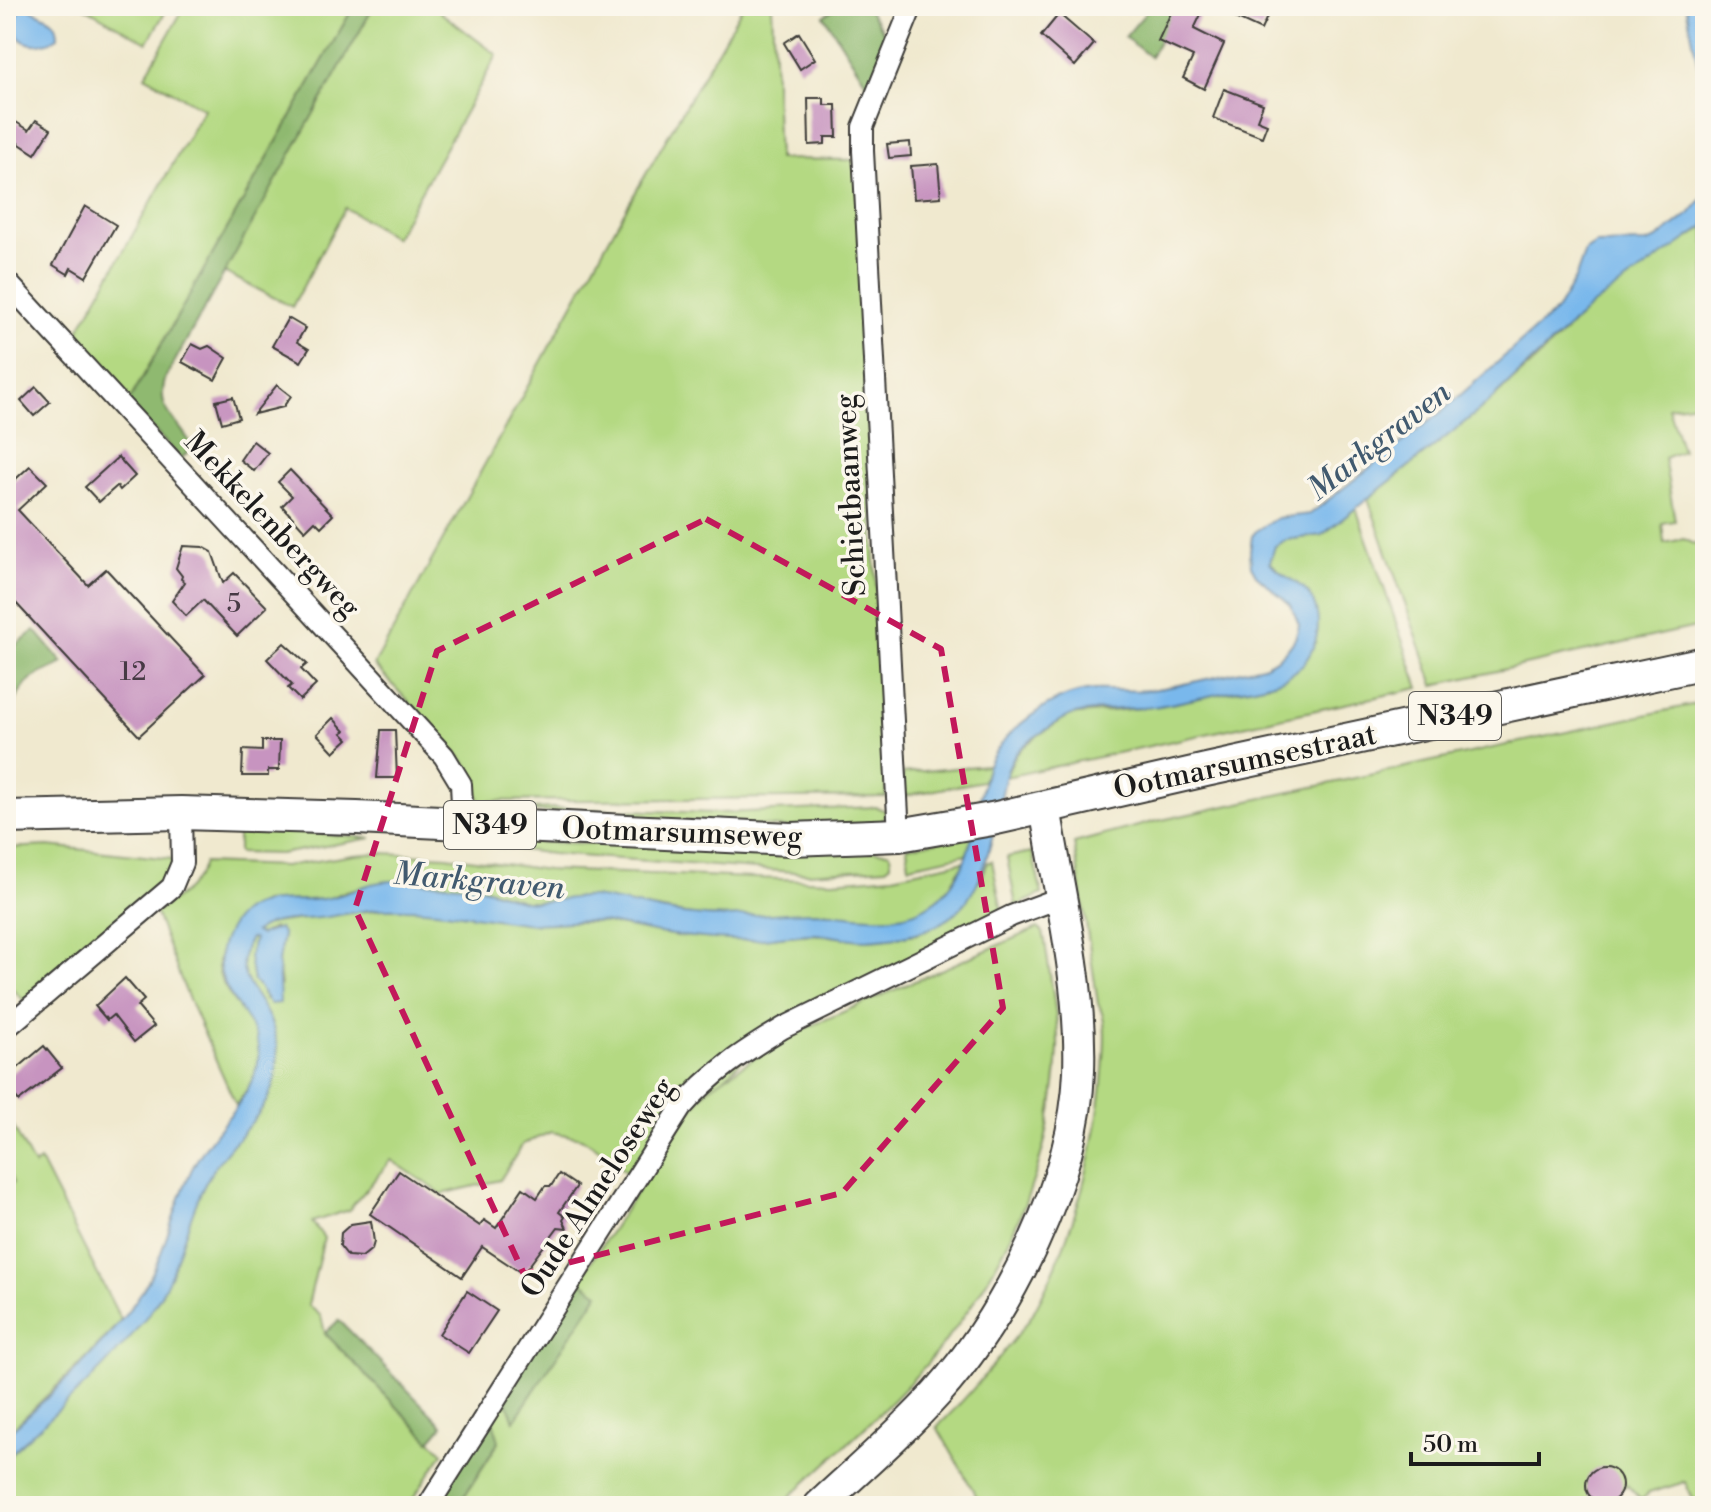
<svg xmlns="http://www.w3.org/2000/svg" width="1711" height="1512" font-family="'Libre Bodoni',serif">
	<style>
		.green { fill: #b4d982; stroke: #687a4f; stroke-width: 2 }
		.forest { fill: #8fb970; stroke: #566a46; stroke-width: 2 }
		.water { fill: #79b8ec; stroke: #4a6a84; stroke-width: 2 }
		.building { fill: #c794c0 }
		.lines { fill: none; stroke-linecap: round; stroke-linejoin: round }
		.street-casing { stroke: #3c3b37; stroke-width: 24 }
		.secondary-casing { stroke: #3c3b37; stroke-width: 34 }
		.primary-casing { stroke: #3c3b37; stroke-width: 36 }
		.street { stroke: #fff; stroke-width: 20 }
		.secondary { stroke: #fff; stroke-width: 30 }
		.primary { stroke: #fff; stroke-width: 32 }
		.marked { fill: none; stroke: #c2185b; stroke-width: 6; stroke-dasharray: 16 10; stroke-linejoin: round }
		.labels { text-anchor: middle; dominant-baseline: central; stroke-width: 7; stroke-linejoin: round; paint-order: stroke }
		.number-label { font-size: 26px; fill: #473a45 }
		.shield { fill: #fbf7ec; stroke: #5f5e5a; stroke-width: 2 }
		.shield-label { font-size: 28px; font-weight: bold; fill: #1c1c1c }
		.street-label { font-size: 30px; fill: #1c1c1c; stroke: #fbf7ec }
		.water-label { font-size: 32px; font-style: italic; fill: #415a6f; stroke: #fbf7ec }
	</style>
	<rect width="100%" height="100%" fill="#fbf7ec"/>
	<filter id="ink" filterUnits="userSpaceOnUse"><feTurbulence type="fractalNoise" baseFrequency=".0125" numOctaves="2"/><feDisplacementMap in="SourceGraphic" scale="16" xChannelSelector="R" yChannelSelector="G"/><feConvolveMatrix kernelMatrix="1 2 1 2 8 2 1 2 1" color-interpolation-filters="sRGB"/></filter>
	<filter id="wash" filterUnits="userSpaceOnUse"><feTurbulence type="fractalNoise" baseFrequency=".006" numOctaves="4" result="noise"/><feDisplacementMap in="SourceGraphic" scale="32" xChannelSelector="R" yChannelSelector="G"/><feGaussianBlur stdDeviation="1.8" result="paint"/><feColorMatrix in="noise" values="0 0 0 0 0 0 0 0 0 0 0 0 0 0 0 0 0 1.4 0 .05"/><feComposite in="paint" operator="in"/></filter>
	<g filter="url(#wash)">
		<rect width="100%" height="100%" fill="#f0e9cf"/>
		<g class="green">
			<polygon points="82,6 169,6 147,43"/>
			<polygon points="185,6 354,6 128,403 72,342 204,109 145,76"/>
			<polygon points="374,6 444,6 440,12 497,55 395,238 345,208 292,307 224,272"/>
			<polygon points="743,6 772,6 778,159 856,160 886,797 480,801 466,763 374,665 620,219"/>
			<polygon points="1705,226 1705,402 1668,407 1682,451 1664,458 1675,521 1662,523 1664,543 1684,539 1705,549 1705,625 1434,685 1368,499 1480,410 1537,359 1590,307 1582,296 1694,235"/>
			<polygon points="1356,508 1419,688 1006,777 1014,757 1022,748 1037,736 1070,715 1152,707 1268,684 1316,642 1281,573 1270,562 1275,545 1286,540 1322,535"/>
			<path d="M1705 702V1506H1696L1685 1482 1649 1493 1641 1500 1627 1485 1596 1506H982L937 1427C963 1402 984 1377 1006 1349 1014 1338 1025 1327 1032 1315 1074 1238 1099 1145 1104 1058 1105 1041 1107 1019 1098 1004L1074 843 1157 821Z"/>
			<polygon points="988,765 983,781 904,796 903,773"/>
			<polygon points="876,807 886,811 882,824 793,828 513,810 552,808 718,813"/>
			<polygon points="238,827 371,838 280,854 238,853"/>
			<polygon points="973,835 967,854 909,866 907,847"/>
			<polygon points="490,841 859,850 888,852 891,854 891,864 886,868 808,873 552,854 486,845"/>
			<polygon points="48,846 172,859 172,867 157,895 27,1004 6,982 6,848"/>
			<polygon points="1032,852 1042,894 1016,906 1007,857"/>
			<path d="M381 853 447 856 547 870 833 881 893 876 965 861 949 887 938 899 920 911 899 918H854L827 912 738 917 697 916 589 897 546 902 525 901 485 888 388 881 346 891 327 899 263 902C250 917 232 932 222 949 202 983 259 1017 259 1049 259 1071 249 1088 236 1105L187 995 155 912C176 898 196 887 204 863L285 866 354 855Z"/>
			<path d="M992 861 1002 912 780 1022 628 1174 604 1152 581 1138 551 1132 523 1144 500 1180 442 1194 391 1160 349 1210 312 1222 324 1238 308 1305 321 1316 325 1333 443 1453 408 1506H6V1458C55 1411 116 1362 154 1306 181 1265 186 1214 211 1173 231 1139 271 1114 276 1072 279 1056 278 1040 272 1025 260 993 227 974 250 938L255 939 249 957 265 999 281 985 278 961 283 935 273 928 260 935 255 932 259 928 272 923 382 909 410 908 488 916 522 922H601L677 936 747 940 812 934 864 940 918 934 981 879 988 862Z"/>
			<path d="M1038 928 1043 932 1045 941C1049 974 1059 1017 1058 1049 1052 1184 989 1304 895 1398 858 1436 818 1470 780 1506H458L499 1442 490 1412 503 1391 514 1420 579 1280 681 1124 708 1089 785 1037Z"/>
			<polygon points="6,1113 34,1166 40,1161 121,1320 94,1350 6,1435 6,1188 13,1183 6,1167"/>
		</g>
		<g class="forest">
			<path d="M354 6H374L166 377C155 411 175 416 190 442L187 453 181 459 128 403Z"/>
			<polygon points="838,6 866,6 890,42 870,89 824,16"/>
			<polygon points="1148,6 1179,6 1150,57 1125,37 1143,16"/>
			<path d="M35 630 63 663C53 669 38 673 29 681 2 705 14 754 6 785V653Z"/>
			<polygon points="579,1280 599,1293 514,1421 503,1391"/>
			<polygon points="339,1320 443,1426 430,1441 325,1333"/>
			<polygon points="490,1412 499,1441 458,1506 440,1506 432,1500"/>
		</g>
		<g class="water">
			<path d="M23 6C37 8 24 5 36 12 50 19 58 19 58 37 31 55 0 37 23 6Z"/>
			<polygon points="1686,6 1705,6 1705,101"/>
			<path d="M1705 195V226L1590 307 1480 410 1322 535 1286 540 1275 546 1270 562C1282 579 1304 581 1313 601 1326 631 1312 666 1282 679 1267 686 1248 688 1231 691 1205 697 1179 703 1153 707 1128 710 1104 708 1080 713 1067 715 1055 724 1044 731 1034 737 1021 746 1014 756 1005 770 1003 791 999 807 980 897 967 935 866 940 849 940 831 935 813 934 791 934 769 940 747 940 725 941 703 938 681 936 655 934 629 926 602 922 576 919 549 926 523 923 476 917 432 907 384 909 362 909 341 916 319 918 299 920 270 918 255 932L260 935 279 928 283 935 278 961 280 1003 270 1004 259 987 253 981 249 957 254 939 250 938C228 976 260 992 272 1025 278 1041 279 1056 276 1073 270 1115 231 1139 211 1173 186 1214 181 1266 154 1306 115 1363 56 1411 6 1458V1435C53 1393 115 1338 147 1283 168 1246 174 1203 194 1165 211 1133 243 1107 255 1073 277 1015 192 995 229 929 236 916 248 906 263 903 281 898 303 902 322 899 346 897 368 880 393 881 423 882 454 883 483 888 497 891 511 898 525 901 548 905 570 895 592 897 626 901 660 912 694 915 734 920 773 912 813 912 856 913 898 929 935 901 976 870 974 810 988 765 1006 728 1052 694 1094 690 1112 689 1131 692 1149 690 1187 685 1225 674 1263 666 1281 658 1296 646 1299 625L1291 605 1256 575 1251 566 1250 551 1252 536 1257 530 1277 518 1310 514 1441 412 1556 311 1575 279 1585 251 1596 244 1646 243 1657 239 1689 214Z"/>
		</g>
		<g id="blocks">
			<g class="building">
				<polygon points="1174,6 1205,6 1194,29 1224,44 1204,89 1183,78 1193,57 1158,41"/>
				<polygon points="1209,6 1272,6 1261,30"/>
				<polygon points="1059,14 1094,44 1075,66 1041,36"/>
				<polygon points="799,33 815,59 800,69 784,43"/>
				<polygon points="1224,89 1263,104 1257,120 1267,124 1262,137 1213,118"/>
				<polygon points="808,98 824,98 824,105 836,105 837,137 825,137 825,144 809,145"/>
				<polygon points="6,116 29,130 36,120 51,129 35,154 6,135"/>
				<polygon points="910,142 911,156 889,158 887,144"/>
				<polygon points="938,164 941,197 914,199 911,166"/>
				<polygon points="85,206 116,225 86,277 71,268 68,274 53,265"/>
				<polygon points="288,318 305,328 297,342 309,349 301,362 272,346"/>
				<polygon points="192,344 202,349 209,346 227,358 215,380 182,362"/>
				<polygon points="277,385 291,396 283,407 254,414"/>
				<polygon points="36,387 50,402 34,416 21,401"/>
				<polygon points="233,397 239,418 222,423 216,401"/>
				<polygon points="253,441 268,453 254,471 240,460"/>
				<polygon points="118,457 135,476 120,490 117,486 99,502 85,487"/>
				<polygon points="30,466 47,483 18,510 88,585 106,569 205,675 139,736 14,601 6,608 6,488"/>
				<polygon points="290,470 333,515 321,527 315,521 305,531 282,506 292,496 278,482"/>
				<polygon points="183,546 203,547 212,552 223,583 234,573 267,607 237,636 203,600 186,616 172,601 185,582 181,579 182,576 176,568"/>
				<polygon points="284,643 307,664 301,669 316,685 300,700 288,688 292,685 267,659"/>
				<polygon points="333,718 345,731 342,733 348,739 334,752 317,734"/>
				<polygon points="381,730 395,730 397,778 377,778"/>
				<polygon points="262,741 280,741 279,770 268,770 268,776 242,776 243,750 262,751"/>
				<polygon points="125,978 144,1000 137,1006 154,1026 134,1042 113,1015 107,1020 95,1006"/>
				<polygon points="44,1046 62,1068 19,1101 6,1085 6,1078"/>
				<polygon points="399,1171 480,1226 484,1220 496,1228 523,1188 537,1198 545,1186 551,1186 559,1174 577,1186 559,1212 565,1217 563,1220 567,1228 558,1227 523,1274 482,1247 462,1277 370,1214"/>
				<polygon points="371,1221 374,1242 372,1249 362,1257 348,1256 340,1246 341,1233 351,1224"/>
				<polygon points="467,1291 497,1311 469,1353 439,1334"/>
				<circle cx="1604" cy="1485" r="18"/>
			</g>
		</g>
	</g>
	<g filter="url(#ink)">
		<use href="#blocks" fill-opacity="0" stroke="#3c3b37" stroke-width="2"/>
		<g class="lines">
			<defs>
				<g id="street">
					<polyline points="6,281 444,756 461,784 463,824"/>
					<polyline points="899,835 863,151 863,127 912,6"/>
					<polyline points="6,1028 172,887 182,863 181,813"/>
					<path d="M428 1506 681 1108C711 1073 743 1052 783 1028L1011 916 1062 897"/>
				</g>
				<path id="secondary" d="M819 1506C859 1469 901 1433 937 1393 1009 1312 1075 1180 1079 1071 1082 982 1059 894 1045 807"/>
				<polyline id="primary" points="6,817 181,813 357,818 791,839 899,835 992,819 1206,770 1705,663"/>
			</defs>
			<use href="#street" class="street-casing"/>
			<use href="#secondary" class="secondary-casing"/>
			<use href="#primary" class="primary-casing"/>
			<use href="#street" class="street"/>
			<use href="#secondary" class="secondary"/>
			<use href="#primary" class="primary"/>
		</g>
	</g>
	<path class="marked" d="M706 519 941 649 1003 1008 842 1193 524 1274 355 909 437 651Z"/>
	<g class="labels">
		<g class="number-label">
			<text x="234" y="604">5</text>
			<text x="133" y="672">12</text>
		</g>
		<g class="shield">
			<rect x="1409" y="692" width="92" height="48" rx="6"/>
			<rect x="444" y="801" width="92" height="48" rx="6"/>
		</g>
		<g class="shield-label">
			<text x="1455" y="716">N349</text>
			<text x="490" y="825">N349</text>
		</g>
		<g class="street-label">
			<text transform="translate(851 495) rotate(-93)">Schietbaanweg</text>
			<text transform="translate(272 525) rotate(47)">Mekkelenbergweg</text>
			<text transform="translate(1245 762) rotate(-12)">Ootmarsumsestraat</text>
			<text transform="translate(682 833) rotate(2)">Ootmarsumseweg</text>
			<text transform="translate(598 1188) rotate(-57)">Oude Almeloseweg</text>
		</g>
		<g class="water-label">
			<text transform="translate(1379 441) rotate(-38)">Markgraven</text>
			<text transform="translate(479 881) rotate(5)">Markgraven</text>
		</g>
	</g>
	<rect width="1711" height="1512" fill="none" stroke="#fbf7ec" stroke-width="32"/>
	<path d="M1411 1452v12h128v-12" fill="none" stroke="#1c1c1c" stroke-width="4"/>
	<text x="1423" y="1452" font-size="24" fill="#1c1c1c" stroke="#fbf7ec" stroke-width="6" paint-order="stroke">50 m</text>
</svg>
